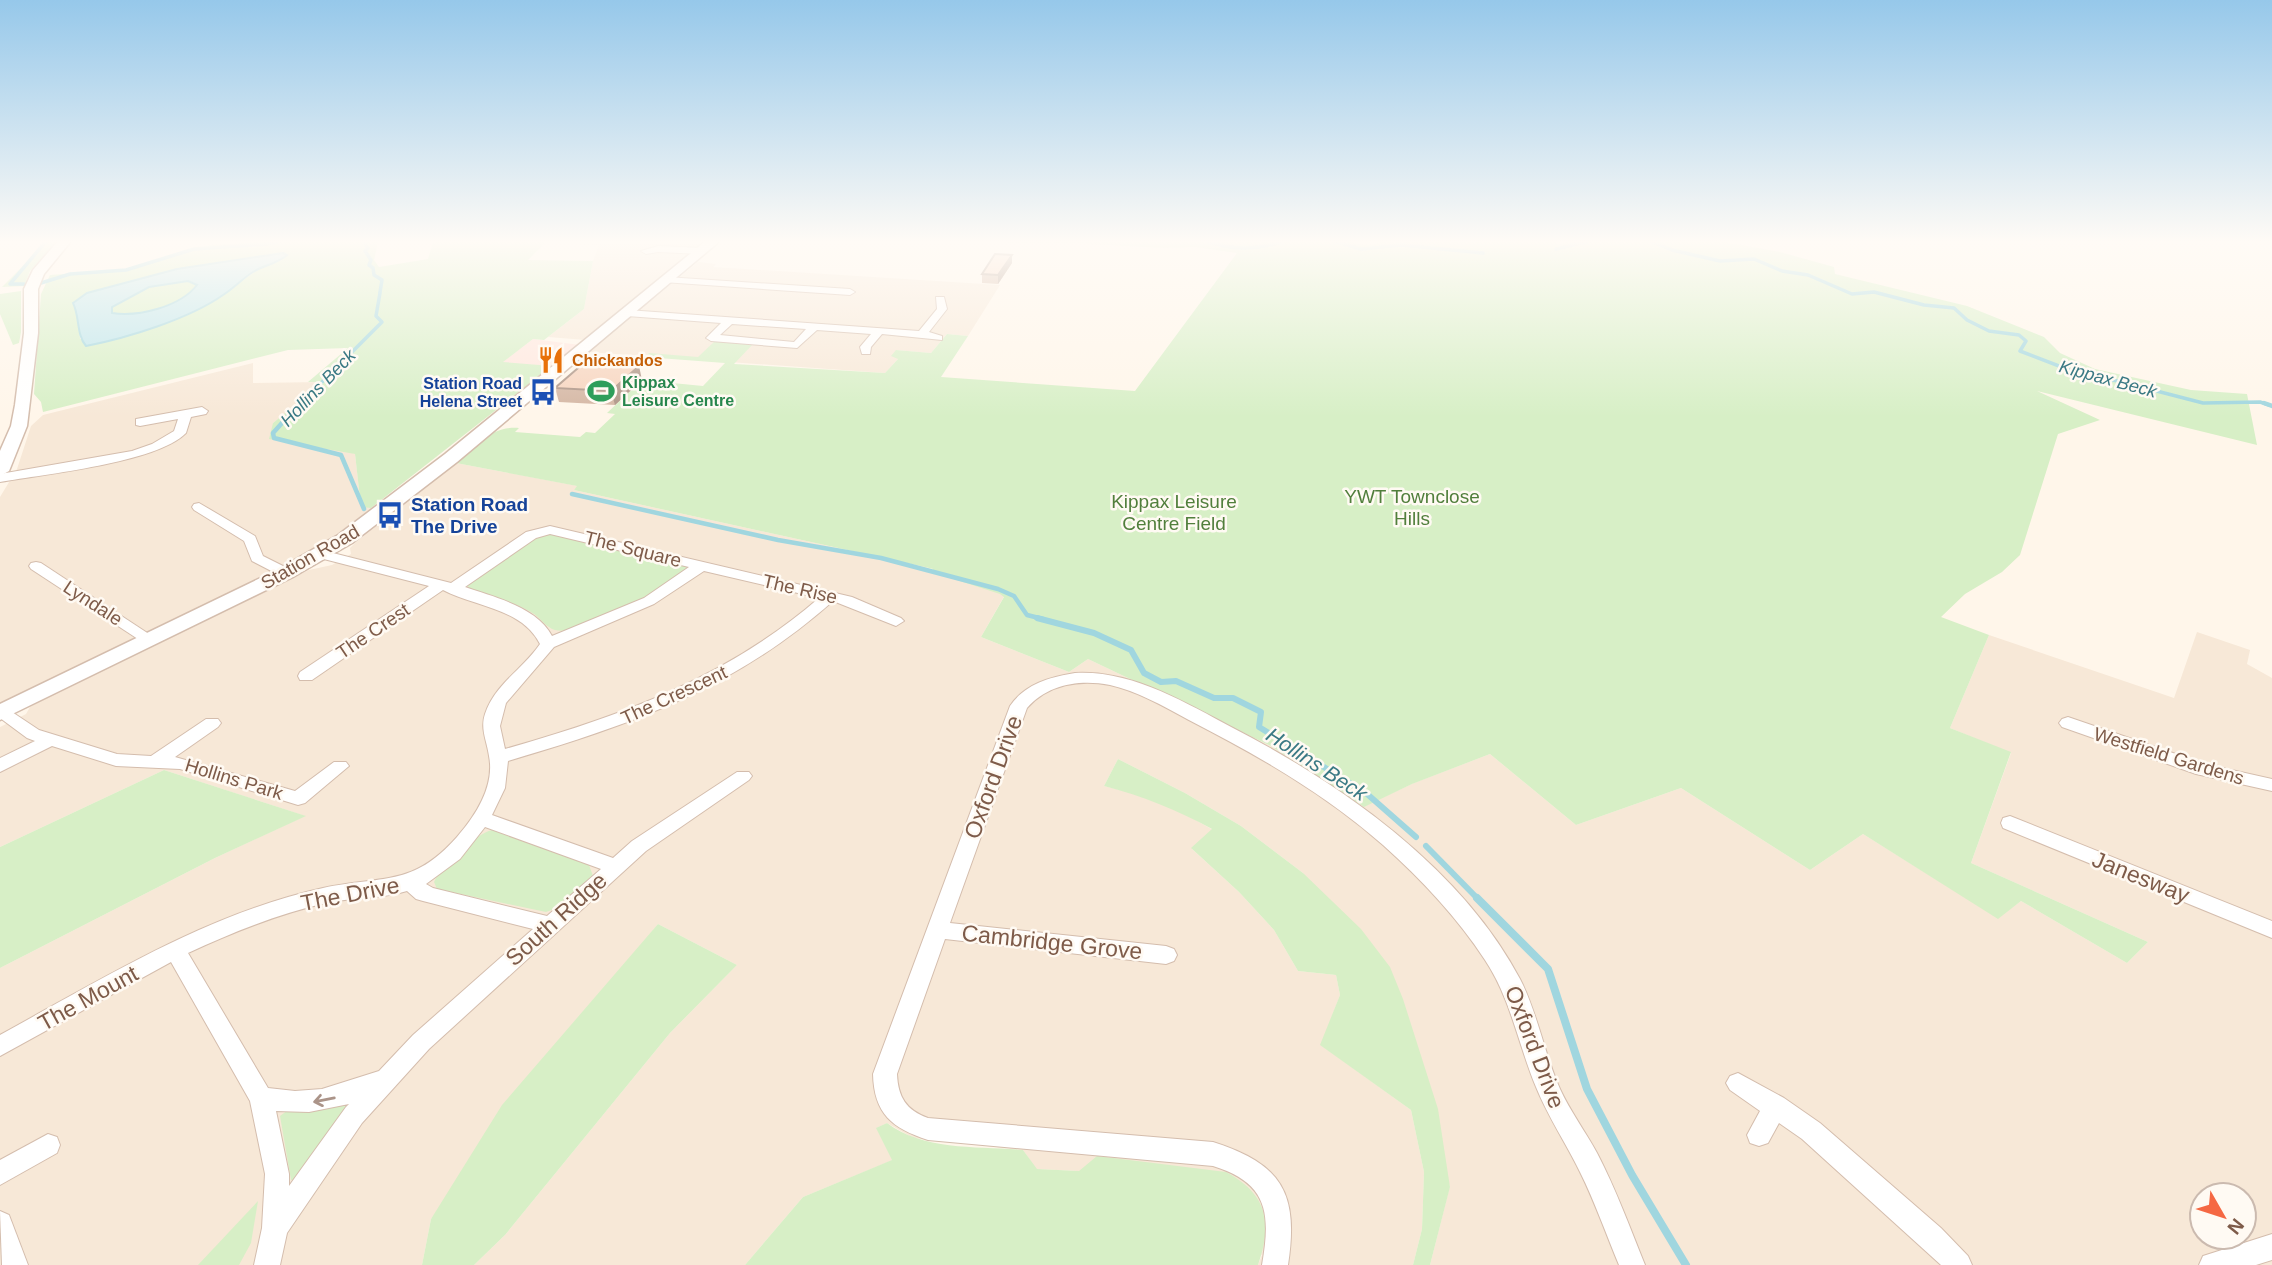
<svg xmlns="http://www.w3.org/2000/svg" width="2272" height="1265" font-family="Helvetica,sans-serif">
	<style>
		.residential { fill: #f7e8d7; fill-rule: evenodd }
		.commercial { fill: #ffe7de }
		.green { fill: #d7efc6; fill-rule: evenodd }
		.water { fill: #bbe5ec; stroke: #a0d6df; stroke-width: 2; fill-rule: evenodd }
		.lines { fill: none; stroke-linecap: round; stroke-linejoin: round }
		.stream-far3 { stroke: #a0d6df; stroke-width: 3.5 }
		.stream-far2 { stroke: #a0d6df; stroke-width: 4.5 }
		.stream-far1 { stroke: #a0d6df; stroke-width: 6 }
		.stream { stroke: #a0d6df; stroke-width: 8 }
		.minor-casing { stroke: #d4bdad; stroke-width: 2 }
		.tertiary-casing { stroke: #d4bdad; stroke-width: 3 }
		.minor { fill: #fff; fill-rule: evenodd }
		.tertiary { fill: #fff; fill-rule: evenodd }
		.wall { fill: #d4b6a3 }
		.shaded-wall { fill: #ad9485 }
		.building { fill: #f7d4be; stroke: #ad9485; stroke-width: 2 }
		.oneway { stroke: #ab9489 }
		.labels { text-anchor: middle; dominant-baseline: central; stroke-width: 5; stroke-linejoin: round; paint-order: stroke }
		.far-food-label { font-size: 16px; font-weight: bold; fill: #c56008; stroke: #fffaf3; text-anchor: start }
		.far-leisure-label { font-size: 16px; font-weight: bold; fill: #27864d; stroke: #fffaf3; text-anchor: start }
		.far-transit-label { font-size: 16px; font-weight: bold; fill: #164399; stroke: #fffaf3; text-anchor: end }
		.far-water-label { font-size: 18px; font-style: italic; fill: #3a7984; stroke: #fffaf3 }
		.park-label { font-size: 19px; fill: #517f3c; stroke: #fffaf3 }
		.transit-label { font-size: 19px; font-weight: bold; fill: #164399; stroke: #fffaf3; text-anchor: start }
		.street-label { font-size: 19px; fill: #7e5b49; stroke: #fffaf3 }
		.water-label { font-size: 21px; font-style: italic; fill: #3a7984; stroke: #fffaf3 }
		.near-street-label { font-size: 23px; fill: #7e5b49; stroke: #fffaf3 }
	</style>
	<rect width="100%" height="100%" fill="#fff6ea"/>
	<g class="residential">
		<polygon points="548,240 709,240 586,340 548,337 584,309 593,261 599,245 545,243"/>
		<polygon points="698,262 716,264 713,267 1000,285 968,336 947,334 931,353 896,350 898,359 885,373 588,352"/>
		<polygon points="253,363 253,383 324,382 273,423 355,454 361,506 375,508 314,549 261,578 0,705 0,497 17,469 31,426 43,415"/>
		<path d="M456 463 578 486 574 490 925 567 1006 593 981 637 1069 672 1088 659 1271 746 1364 806 1414 783 1490 754 1576 825 1681 788 1810 870 1863 834 1998 918 2021 901 2127 963 2148 942 1971 863 2011 753 1950 728 1989 635 2174 698 2197 632 2250 650 2247 664 2272 678V1265H1430L1450 1186 1303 873 1241 826 1185 793 1118 759 1104 786 1141 795 1180 811 1213 830 1192 849 1239 892 1274 930 1298 971 1336 975 1340 995 1321 1045 1411 1110 1424 1172 1422 1229 1413 1265H1258L1262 1255 1079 1171 1036 1169 1023 1150 913 1138 887 1123 877 1128 893 1160 803 1197 745 1265H474L505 1235 670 1033 737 965 658 924 431 1219 422 1265H0V968L215 858 305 816 164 770 0 847V727L26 714 30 707 43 700 309 570 332 565 351 554 350 548 355 543ZM2202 1195H2244V1237H2202Z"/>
	</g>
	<polygon class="commercial" points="533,339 580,345 552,366 501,363"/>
	<g class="green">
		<polygon points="49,240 58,240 30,271 24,286 2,287"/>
		<path d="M279 240H387L378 242 374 260 379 267 428 259 433 242 421 240H548L528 260 593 261 584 309 544 340 533 339 503 362 552 366 371 508 361 507 355 454 269 439 273 423 323 382H308L348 348 288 350 43 412 41 402 34 394 41 294 50 275 123 270 211 245ZM260 256 282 260 257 270 222 296 135 334 80 339 78 313 73 303 177 269Z"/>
		<path d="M994 240H1345L1364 245 1377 244V240H1551L1559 244 1575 240H1714L1780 252 1834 267 1835 274 1967 306 2044 337 2060 353 2095 369 2191 390 2247 394 2257 445 2037 391 2100 420 2058 434 2020 555 2002 572 1965 594 1941 617 1989 635 1950 728 2011 752 1971 863 2148 942 2127 963 2021 901 1998 919 1863 834 1810 870 1681 788 1576 825 1490 754 1412 784 1364 807 1271 746 1088 659 1069 672 981 637 1004 597 1000 594 932 572 933 569 925 567 574 490 577 486 456 463C476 445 491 426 519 428L515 432 580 437 586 432 595 433 615 414 607 413 642 380 703 386 725 363 645 357 649 353 698 357 716 340 753 344 734 364 885 373 898 359 891 356 896 350 931 353 947 334 968 336 941 377 1135 391 1237 253 1195 247 1164 248 1073 243H1008Z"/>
		<path d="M188 281 197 284C180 308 139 316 112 313V307L149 287Z"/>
		<polygon points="21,291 21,332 19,343 13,345 0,314 0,294"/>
		<path d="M547 533 686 566 687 570C663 587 583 637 555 630 547 628 541 619 534 614 513 600 490 598 468 588V584L535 536Z"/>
		<path d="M1118 759 1185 793 1241 826 1303 873 1361 929 1390 967 1403 999 1438 1109 1450 1187 1430 1265H1413L1422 1229 1424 1172 1411 1110 1320 1045 1340 995 1336 975 1298 971 1274 930 1239 892 1191 848 1212 829C1177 810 1143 796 1104 786Z"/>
		<polygon points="164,770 306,816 215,858 0,968 0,847"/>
		<path d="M492 830 589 865 593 876 557 908 546 912 437 889 434 882C441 866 475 834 492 830Z"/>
		<polygon points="658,924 737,965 670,1033 505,1235 474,1265 422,1265 431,1219 502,1105"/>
		<polygon points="354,1099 295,1180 291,1180 280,1116 288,1110"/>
		<path d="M887 1123C924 1151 978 1146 1023 1150L1037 1169 1079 1171 1097 1156 1226 1172C1267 1194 1273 1222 1258 1265H745L803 1197 892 1160 876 1128Z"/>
		<polygon points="258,1201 251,1243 239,1265 198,1265"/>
	</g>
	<path class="water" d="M283 253 287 255C277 264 264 265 253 272 242 279 234 288 223 295 189 319 127 338 86 346 76 334 80 317 73 303L87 293 177 269ZM188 281 197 285C180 307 138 317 112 313V307L149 287Z"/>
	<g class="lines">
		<g class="stream-far3">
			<polyline points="363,240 368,248 365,251 371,260 369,265 373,268 374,275 382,280 380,292"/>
			<polyline points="1123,240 1157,240"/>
			<path d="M1204 240C1232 251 1258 251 1286 240"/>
			<polyline points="1330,240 1361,249 1401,245 1483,253"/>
			<polyline points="1647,240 1672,250 1720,261 1754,259 1782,271 1808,275 1852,294 1874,292 1924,305 1954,308 1967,320 1989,331 2019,335 2026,341 2020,351 2085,376 2118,381 2203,403 2260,402 2269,405"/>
			<polyline points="1556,249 1593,240"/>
			<polyline points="41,283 70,274 126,270 194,249 267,244 283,240"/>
			<polyline points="24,284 10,284 47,240"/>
			<polyline points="299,405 382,322 376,316 380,293"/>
		</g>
		<g class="stream-far2">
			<polyline points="300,403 273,433 274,438 341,455 364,509"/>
			<polyline points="2264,403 2272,406"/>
			<polyline points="572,494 778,540 881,558 998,589 1014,596 1027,615 1043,619"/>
		</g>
		<g class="stream-far1">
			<polyline points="1037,618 1094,633 1131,650 1144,673 1161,682 1176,681 1214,698 1233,698 1261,712 1259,727 1366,793 1416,837"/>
			<polyline points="1426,846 1479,900"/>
		</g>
		<polyline class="stream" points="1477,898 1548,969 1587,1089 1632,1175 1686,1265"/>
		<defs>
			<g id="minor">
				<polygon points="658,246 702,248 707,251 702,254 658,252 646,254 641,251"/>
				<polygon points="666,277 850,289 855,292 850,295 663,282 663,278"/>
				<path d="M936 297H944L947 309 929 332 942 336V340L882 334 871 347 870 354H862L860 347 871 334 817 330 797 348 711 341 706 338 721 323 627 316 622 313 627 310 919 331 937 309ZM732 324 806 329 794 342 720 335Z"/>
				<path d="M202 407 208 411 206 414 191 417 186 433C156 463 45 474 0 482V474L132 451 152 444 174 431 178 419 140 426 136 425V419Z"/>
				<polygon points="199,503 255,536 263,556 291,570 293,573 291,576 281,576 252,561 244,541 194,510 192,507 194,504"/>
				<path d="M550 526 852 597 901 618 904 621 896 626 891 624 833 601C734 689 633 724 508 761L505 788 492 815 613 858 632 841 737 772H749L752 776 749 780 646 851 429 1049 362 1123 287 1233 280 1265H254L262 1228 265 1174 250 1101 171 962 0 1056V1035C104 978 206 914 323 888 382 875 412 888 457 837 476 815 495 786 489 756 487 741 480 729 485 714 495 684 523 669 540 644 522 608 475 607 443 590L312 680H300L298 676 300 672 429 586 316 557 314 554 321 550 451 583 526 532ZM550 534 689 567 644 598 552 636C537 607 494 597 465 587L536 538ZM704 571 819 598C727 678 621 716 505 749L500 726 506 703 554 647 654 604ZM485 827 601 869 547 916 433 888 426 884 460 859ZM407 891 416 899 423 901 533 929 413 1035 379 1071 322 1089 295 1091 268 1088 188 953C233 932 278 914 326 903 353 897 382 899 407 891ZM349 1104 346 1107 289 1186V1174L276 1111 309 1112Z"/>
				<polygon points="36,562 41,563 158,640 156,643 144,643 31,569 29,566 31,563"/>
				<path d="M1075 673C1132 670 1184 702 1233 728 1342 784 1462 869 1520 979 1538 1014 1544 1053 1560 1089 1570 1111 1585 1131 1597 1153 1616 1189 1630 1228 1645 1265H1619C1606 1234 1595 1202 1580 1172 1566 1143 1548 1117 1536 1087 1518 1044 1511 999 1485 960 1457 917 1421 879 1383 845 1324 793 1257 755 1187 719 1163 706 1137 691 1110 685 1080 679 1048 684 1027 708L950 923 1166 946 1174 949 1177 955 1174 961 1166 964 945 939 897 1074C898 1097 906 1110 928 1118L1213 1142C1282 1164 1299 1193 1288 1265H1262C1271 1213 1268 1183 1213 1166L928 1140C892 1128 874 1114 873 1074L1010 706C1025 684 1050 677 1075 673Z"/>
				<polygon points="3,706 39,730 117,754 151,756 206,719 218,719 221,723 218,727 175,757 295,791 334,762 346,762 349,766 305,803 298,805 180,769 116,766 52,746 0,772 0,758 35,741 27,738 0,718 0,707"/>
				<polygon points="2068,717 2205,764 2272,779 2272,791 2196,774 2062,727 2059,723 2062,719"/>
				<polygon points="2010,816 2272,921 2272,938 2003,828 2001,823 2003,818"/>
				<polygon points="1738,1073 1784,1098 1820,1123 1941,1228 1968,1256 1972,1265 1941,1265 1802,1139 1779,1123 1768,1143 1759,1146 1750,1143 1747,1135 1760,1111 1730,1090 1726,1083 1730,1076"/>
				<polygon points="48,1134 57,1137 60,1145 57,1153 0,1185 0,1160"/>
				<polygon points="0,1211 9,1215 28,1265 2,1265"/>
				<polygon points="2272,1234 2272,1260 2256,1265 2199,1265 2203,1256"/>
			</g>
			<g id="tertiary">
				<polygon points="59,240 72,240 44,274 38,289 38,333 27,426 9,471 0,476 0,451 11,426 15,405 24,333 24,289 33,270"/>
				<polygon points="707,240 721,240 457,462 352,543 293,577 0,720 0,704 279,569 338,535 445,454"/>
			</g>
		</defs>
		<use href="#minor" class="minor-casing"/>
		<use href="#tertiary" class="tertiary-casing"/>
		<use href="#minor" class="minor"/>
		<use href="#tertiary" class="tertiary"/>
	</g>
	<g class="wall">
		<polygon points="1012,255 1012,263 998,284 982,283 982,274"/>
		<polygon points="642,380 615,405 559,402 555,388"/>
	</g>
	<g class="shaded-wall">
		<polygon points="1012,255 1012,263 998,284 998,275"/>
		<polygon points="639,366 642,380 615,405 611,391"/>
	</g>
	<g class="building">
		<polygon points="995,254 1012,255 998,275 982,274"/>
		<polygon points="585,362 639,366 611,391 555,388"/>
	</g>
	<defs><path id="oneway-shaft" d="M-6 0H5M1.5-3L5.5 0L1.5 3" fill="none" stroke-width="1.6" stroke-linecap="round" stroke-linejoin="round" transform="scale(1.75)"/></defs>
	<use class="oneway" href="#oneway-shaft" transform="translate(324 1100) rotate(169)"/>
	<linearGradient id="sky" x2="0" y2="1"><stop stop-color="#96c8ea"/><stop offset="0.58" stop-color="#fffbf6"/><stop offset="1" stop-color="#fffbf6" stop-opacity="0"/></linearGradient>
	<rect width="2272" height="417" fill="url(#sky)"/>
	<defs>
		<symbol id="restaurant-bare" viewBox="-9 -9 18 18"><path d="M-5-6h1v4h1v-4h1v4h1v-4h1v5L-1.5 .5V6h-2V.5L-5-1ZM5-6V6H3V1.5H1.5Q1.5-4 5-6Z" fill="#e8710a" stroke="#fffaf3" stroke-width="2.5" paint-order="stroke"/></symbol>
		<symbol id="stadium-bare" viewBox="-9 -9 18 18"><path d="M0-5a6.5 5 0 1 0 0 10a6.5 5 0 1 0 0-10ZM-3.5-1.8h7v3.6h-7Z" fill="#2e9e5b" stroke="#fffaf3" stroke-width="2.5" paint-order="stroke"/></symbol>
		<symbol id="bus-bare" viewBox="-9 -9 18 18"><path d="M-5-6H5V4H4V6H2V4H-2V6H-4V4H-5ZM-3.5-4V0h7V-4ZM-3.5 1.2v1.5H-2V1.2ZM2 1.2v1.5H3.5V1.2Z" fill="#1a4fb4" stroke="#fffaf3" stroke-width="2.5" paint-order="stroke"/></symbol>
	</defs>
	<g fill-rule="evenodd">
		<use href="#restaurant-bare" x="532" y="341" width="38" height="38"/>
		<use href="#stadium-bare" x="582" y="372" width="38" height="38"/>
		<use href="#bus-bare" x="524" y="373" width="38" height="38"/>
		<use href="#bus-bare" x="371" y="496" width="38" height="38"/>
	</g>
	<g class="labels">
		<g class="far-food-label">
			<text x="572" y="360">Chickandos</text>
		</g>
		<g class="far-leisure-label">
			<text x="622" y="382">Kippax<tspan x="622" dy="18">Leisure Centre</tspan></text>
		</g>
		<g class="far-transit-label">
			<text x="522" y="383">Station Road<tspan x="522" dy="18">Helena Street</tspan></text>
		</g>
		<g class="far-water-label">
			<text transform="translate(2108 379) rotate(15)">Kippax Beck</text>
			<text transform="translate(318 388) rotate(-46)">Hollins Beck</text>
		</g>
		<g class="park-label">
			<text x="1412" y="496">YWT Townclose<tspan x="1412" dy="22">Hills</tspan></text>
			<text x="1174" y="501">Kippax Leisure<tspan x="1174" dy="22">Centre Field</tspan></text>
		</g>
		<g class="transit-label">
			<text x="411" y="504">Station Road<tspan x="411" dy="22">The Drive</tspan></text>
		</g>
		<g class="street-label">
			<text transform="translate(633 549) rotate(14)">The Square</text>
			<text transform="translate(310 557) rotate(-30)">Station Road</text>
			<text transform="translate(800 589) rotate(13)">The Rise</text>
			<text transform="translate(93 603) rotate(33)">Lyndale</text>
			<text transform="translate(373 631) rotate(-34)">The Crest</text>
			<text transform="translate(674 695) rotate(-25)">The Crescent</text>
			<text transform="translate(2169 756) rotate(17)">Westfield Gardens</text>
			<text transform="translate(234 779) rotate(17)">Hollins Park</text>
		</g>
		<g class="water-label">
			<text transform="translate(1317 764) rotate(33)">Hollins Beck</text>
		</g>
		<g class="near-street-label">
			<text transform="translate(993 777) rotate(-70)">Oxford Drive</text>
			<text transform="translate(2141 877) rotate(22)">Janesway</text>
			<text transform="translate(350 894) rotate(-11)">The Drive</text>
			<text transform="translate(556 919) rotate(-42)">South Ridge</text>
			<text transform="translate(1052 942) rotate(6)">Cambridge Grove</text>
			<text transform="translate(88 998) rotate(-29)">The Mount</text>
			<text transform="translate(1535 1047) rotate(69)">Oxford Drive</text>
		</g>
	</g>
	<g transform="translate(2223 1216) rotate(129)"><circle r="33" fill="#fffaf3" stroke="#cbbaaf" stroke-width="2"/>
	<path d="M0-5L12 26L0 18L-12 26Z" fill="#f56843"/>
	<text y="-10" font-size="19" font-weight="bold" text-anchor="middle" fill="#7e5b49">N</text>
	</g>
</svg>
